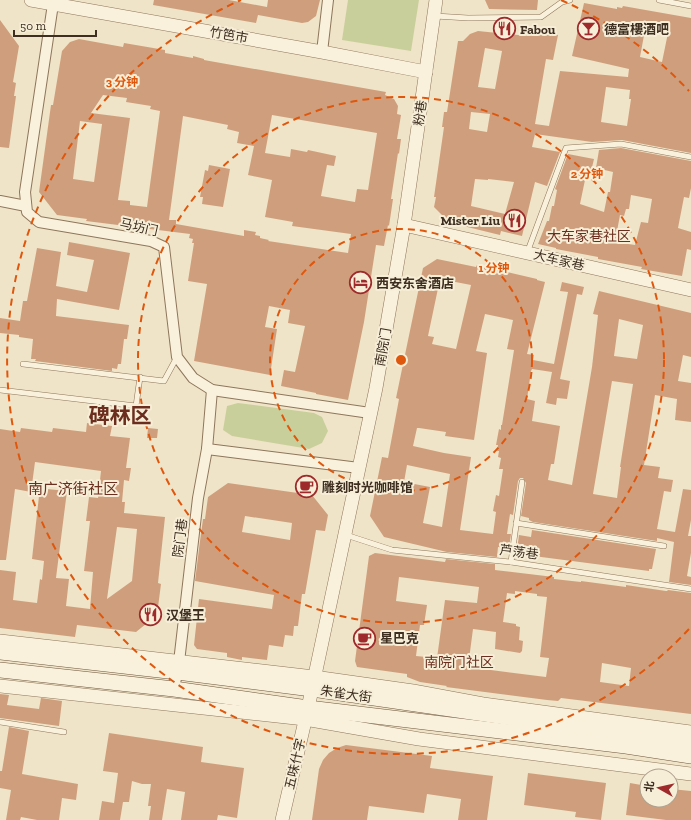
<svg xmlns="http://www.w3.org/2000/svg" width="691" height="820" font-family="'Zilla Slab','Noto Sans SC',serif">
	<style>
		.green { fill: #c9cf9b }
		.building { fill: #cf9f7d; fill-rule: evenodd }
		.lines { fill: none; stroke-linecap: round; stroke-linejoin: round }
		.service-casing { stroke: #8d765c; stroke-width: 6 }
		.minor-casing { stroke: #8d765c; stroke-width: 12 }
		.tertiary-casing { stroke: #8d765c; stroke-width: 14 }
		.secondary-casing { stroke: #6f573f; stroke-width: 16 }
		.service { stroke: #faf1dc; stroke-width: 5 }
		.minor { stroke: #faf1dc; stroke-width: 10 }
		.tertiary { stroke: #faf1dc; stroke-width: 13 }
		.secondary { stroke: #faf1dc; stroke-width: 15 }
		.ring { fill: none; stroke: #df570d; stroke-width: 2; stroke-dasharray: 7 5 }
		.labels { text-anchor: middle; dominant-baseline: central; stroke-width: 4; stroke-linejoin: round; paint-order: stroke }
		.poi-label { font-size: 13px; font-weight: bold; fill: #3d2e20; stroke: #f7eed8; text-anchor: start }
		.street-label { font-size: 13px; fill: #3d2e20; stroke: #f7eed8 }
		.neighbourhood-label { font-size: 14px; fill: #6b2e1e; stroke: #f7eed8 }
		.quarter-label { font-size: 15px; fill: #6b2e1e; stroke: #f7eed8 }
		.town-label { font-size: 21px; font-weight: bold; fill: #6b2e1e; stroke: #f7eed8 }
		.centre { fill: #df570d; stroke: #f7eed8; stroke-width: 2 }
		.ring-label { font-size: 12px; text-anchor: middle; font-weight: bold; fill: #df570d; stroke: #f7eed8; stroke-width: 4; stroke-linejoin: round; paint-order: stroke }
	</style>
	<rect width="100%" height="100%" fill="#f0e4c8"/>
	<g class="green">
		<polygon points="348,0 419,0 411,51 342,40"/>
		<polygon points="238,403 314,413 322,417 328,431 322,443 309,449 232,436 223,430 227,406"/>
	</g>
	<g class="building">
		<polygon points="154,0 229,0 267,7 268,0 320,0 316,16 308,22 302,23 258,15 256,23 153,5"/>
		<polygon points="485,0 538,0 537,10 489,9"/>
		<path d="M584 3 617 9V7L622 8 623 6 691 18V153L622 140 592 142 535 134 532 147 560 152 547 186 535 182 522 236 501 231 500 235 455 224V221L446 219 434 207 436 197H434L444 127H442L444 112H447L458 41H463L470 34 478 31 528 36 542 32 558 35 553 60 546 59 535 124 549 126 560 71 628 77 629 69 572 56ZM648 24 669 28 662 62 640 57 645 30 647 31ZM485 48 502 51 495 89 478 87ZM606 87 630 90 629 99H631L627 126 601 122ZM471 112 490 114 487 132 469 129ZM475 179 488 180V179L514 182 505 214 471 206Z"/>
		<polygon points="0,20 19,46 13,82 16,83 14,96 16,96 9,148 0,147"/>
		<path d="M79 39 123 47 124 43 165 50V53L193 58V56L204 59V60L386 92 385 95 394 99 398 106 397 114 401 115 397 139H401L399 154 398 153 391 199H393L389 226 388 225 384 246 376 245 364 322 348 400 316 394V393L281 386 284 370 295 372 305 326 288 323 290 310 269 306 265 327 277 329 270 375 194 361 207 284 188 281 194 243H192L193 239 189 238 190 234 86 221 87 219 57 215 39 192 51 105H53L62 51 70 42ZM103 95 127 98 126 102 151 106 150 109 160 111 147 207 130 205V201L118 200 130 118 91 113ZM272 115 377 133 368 190 357 189 355 202 321 196 327 165 334 166 336 156 308 150 307 152 291 149 290 157 265 153ZM183 116 228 125 227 129 239 132 237 143 254 146 248 175 272 180 265 217 293 222 292 226 351 234 348 253 268 241 269 240 260 238V236L255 235 256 232 244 230V236L176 224V220H169ZM80 121 102 124 94 182 73 179Z"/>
		<path d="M621 148 691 161V188L689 198 684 197 678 228 691 232V250L687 249 682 276 641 269 642 267 598 259V257L556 249V248L538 244 547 221H549L552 206H554L557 190 555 189 568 154 594 159 589 180H585L580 204 604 212 608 192H610L613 172 596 168 599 150ZM631 195 652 199 648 223 641 222 635 245 615 242 620 215 624 216 626 209H629Z"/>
		<polygon points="209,165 230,169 223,207 202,204 203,197 200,197 205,170 208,171"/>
		<polygon points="69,242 130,253 119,310 57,299 56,316 129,325 127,339 124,339 121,364 118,364 117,369 112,368 112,371 35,361 36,359 31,359 33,339 19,337 19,335 0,333 0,318 20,321 23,301 27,301 37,248 61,252 56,286 87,292 94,260 67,255"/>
		<path d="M437 259 476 267 477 265 497 270V268L507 271V272L537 279V280L545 282 527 354 534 355 533 360 554 364 568 292 560 291 562 282 584 287 582 295 577 294 560 379 570 381 567 399 557 398 556 405 546 403 552 372 532 369 531 371 527 399 535 401 532 421 560 426 554 464H551L548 480 572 485 592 367 598 315 593 314 599 291 691 313V357L683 355 678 381 691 383V422L675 420 677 399 655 395 644 465 660 467 658 478 673 480 671 492 664 491 657 529 675 532 683 489 691 490V520L688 536H691V553L687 576 691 577V585L669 582 674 542 657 538V541L533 522 529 520V518L521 516 526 483 523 478H520L518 481 513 515 510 514 507 534H511L509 548 498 547 497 557 447 552 384 537 370 516 382 457 388 458 399 399 396 398 423 268ZM440 279 471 285 456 349 432 344 434 337 428 336ZM485 314 513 320 507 349 514 350 502 425H501V430L499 429 496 445H498L497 451H499L498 457 501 458 499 469H503L499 496 496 495 493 511 496 512 493 534 460 530 471 457 444 453 413 446 417 428H419L446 432 445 436 474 440 487 353 476 351ZM619 319 643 325 637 359 614 356ZM612 381 633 384 620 467H621L617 498 593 494ZM407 465 450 474 442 527 423 523 430 487 404 482Z"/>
		<path d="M87 423 112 426 110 436 130 438 126 468H131L129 481 124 480 122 502H125L124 513 165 517 158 583 161 584 157 615 136 632 77 625 75 637 0 628V570L16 572 13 600 37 603 40 579 42 580 44 561 32 559 39 496H34L35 484 47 486V489L67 491 56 578 69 579 66 606 90 609 93 572 84 571 90 521H86L89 497 98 498 101 471 35 462 31 492 15 489 6 560H0V429L20 432 21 428 52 432 53 428 86 432ZM117 527 137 529 133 571 132 581 107 599Z"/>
		<polygon points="148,428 158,429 157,438 147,438"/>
		<path d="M228 483 312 495 328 515 325 531 316 530 305 594H302L298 626H294L293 636 285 635 283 647 269 645 267 660 242 657V660L227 657V653L197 649 194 645 199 599 272 609 274 595 195 581 200 541 203 519H205L208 497ZM245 516 292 523 290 540 242 532Z"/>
		<polygon points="532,530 656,549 652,569 649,569 649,571 518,554 519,550 517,550 519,535 531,537"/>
		<path d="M375 553 445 562 446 559 495 564V570L554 577V579L581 582V581L626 587V585L666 591H667L668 590 691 593V714L561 698 558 701 547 700 446 687 447 686 420 682 407 677V674L357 667 355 661 369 556ZM399 577 479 587 477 603 445 600 437 658 416 656 420 625H424L427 605 396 601ZM515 591 537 594V596L547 597 540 657 549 658 546 677 468 667 473 629 496 632 495 649 520 653 522 651 523 641 519 640 520 627 516 626V624L503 622 507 593 515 594ZM602 663 631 668 629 686 600 682Z"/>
		<polygon points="0,694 9,695 7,705 39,709 41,698 62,701 59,726 0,718"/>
		<polygon points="9,727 29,731 22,774 78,784 76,800 62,798 59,820 37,820 21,817 20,820 6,820 11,790 0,788 0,771 2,771"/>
		<polygon points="109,733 203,747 201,762 244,768 237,818 218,815 217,820 181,820 185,792 167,789 162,820 149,820 151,806 148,806 151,784 142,784 132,781 129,802 123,802 120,820 99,820 102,801 114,803 118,773 103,771"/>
		<polygon points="346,745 432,756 430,768 493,776 487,820 458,820 461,799 427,794 424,813 369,806 367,820 312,820 319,769 323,760 329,753 337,748"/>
		<polygon points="528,773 606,783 601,820 575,817 576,812 524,805"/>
		<polygon points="630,783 647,786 647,800 671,800 671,789 691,791 691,820 666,820 626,815"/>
	</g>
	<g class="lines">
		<defs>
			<g id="service">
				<polyline points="659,0 691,6"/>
				<polyline points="435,16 468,18 541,17 562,2 570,0"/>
				<polyline points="527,253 566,148 621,144 691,157"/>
				<polyline points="23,364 164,381 177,357"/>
				<polyline points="0,390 136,406 140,377"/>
				<polyline points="516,523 664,546"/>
				<polyline points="346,535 392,550 511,562 691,589"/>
				<polyline points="511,562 522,482"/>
				<polyline points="0,722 64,732"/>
			</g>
			<g id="minor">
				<polyline points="53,4 25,192 27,212 39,222 151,241 164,247 177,357 193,378 212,390 370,413"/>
				<polyline points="322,52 328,0"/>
				<polyline points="0,201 26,206"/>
				<polyline points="207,449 359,468"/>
				<polyline points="174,689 179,662 198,498 207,449 212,390"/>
			</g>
			<g id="tertiary">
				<polyline points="31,0 322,52 426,72"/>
				<polyline points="404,225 691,290"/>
				<polyline points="0,641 314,677 413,691 483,704 691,732"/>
				<polyline points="0,686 305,719 419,739 691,774"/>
				<polyline points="282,820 308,708 376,388 404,225 436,0"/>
			</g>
			<g id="secondary">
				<polyline points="0,652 177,672 312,689 691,744"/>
				<polyline points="0,670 174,689 308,708 626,746 691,756"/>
			</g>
		</defs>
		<use href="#service" class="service-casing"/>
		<use href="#minor" class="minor-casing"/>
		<use href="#tertiary" class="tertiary-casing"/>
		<use href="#secondary" class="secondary-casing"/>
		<use href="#service" class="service"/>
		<use href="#minor" class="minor"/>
		<use href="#tertiary" class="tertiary"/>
		<use href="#secondary" class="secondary"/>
	</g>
	<g class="ring">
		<circle cx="401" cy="360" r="131"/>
		<circle cx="401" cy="360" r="263"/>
		<path d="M689 629A394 394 0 1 1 241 0M561 0A394 394 0 0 1 689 91"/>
	</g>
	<defs>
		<symbol id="restaurant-ring" viewBox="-11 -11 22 22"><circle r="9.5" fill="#f7eed8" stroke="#9e2a2b" stroke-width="1.5"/><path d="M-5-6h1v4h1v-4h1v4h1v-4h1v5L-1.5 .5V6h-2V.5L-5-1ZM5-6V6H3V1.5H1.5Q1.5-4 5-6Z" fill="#9e2a2b"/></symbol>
		<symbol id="bar-ring" viewBox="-11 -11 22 22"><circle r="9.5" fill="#f7eed8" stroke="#9e2a2b" stroke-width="1.5"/><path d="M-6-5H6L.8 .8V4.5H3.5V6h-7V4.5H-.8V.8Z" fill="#9e2a2b"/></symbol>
		<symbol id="hotel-ring" viewBox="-11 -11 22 22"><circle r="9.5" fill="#f7eed8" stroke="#9e2a2b" stroke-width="1.5"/><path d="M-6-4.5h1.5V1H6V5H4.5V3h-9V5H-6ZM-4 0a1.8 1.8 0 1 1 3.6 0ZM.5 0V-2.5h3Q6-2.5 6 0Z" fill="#9e2a2b"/></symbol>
		<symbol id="cafe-ring" viewBox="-11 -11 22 22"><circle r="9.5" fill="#f7eed8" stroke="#9e2a2b" stroke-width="1.5"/><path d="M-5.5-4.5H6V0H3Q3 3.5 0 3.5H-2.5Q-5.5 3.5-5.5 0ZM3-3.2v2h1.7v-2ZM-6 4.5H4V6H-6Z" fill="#9e2a2b"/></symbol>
	</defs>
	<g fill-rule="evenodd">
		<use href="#restaurant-ring" x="492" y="16" width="25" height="25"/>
		<use href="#bar-ring" x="576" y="16" width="25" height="25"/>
		<use href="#restaurant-ring" x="502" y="208" width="25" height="25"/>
		<use href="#hotel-ring" x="348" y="270" width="25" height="25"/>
		<use href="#cafe-ring" x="294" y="474" width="25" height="25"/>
		<use href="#restaurant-ring" x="138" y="602" width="25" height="25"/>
		<use href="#cafe-ring" x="352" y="626" width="25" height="25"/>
	</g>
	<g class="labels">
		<g class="poi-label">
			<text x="520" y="29">Fabou</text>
			<text x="604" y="29">德富樓酒吧</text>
			<text x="500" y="220" text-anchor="end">Mister Liu</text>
			<text x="376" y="283">西安东舍酒店</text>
			<text x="322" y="487">雕刻时光咖啡馆</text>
			<text x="166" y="615">汉堡王</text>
			<text x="380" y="638">星巴克</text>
		</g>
		<g class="street-label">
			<text transform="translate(229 35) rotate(10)">竹笆市</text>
			<text transform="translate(420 113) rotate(-82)">粉巷</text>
			<text transform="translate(139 227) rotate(13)">马坊门</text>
			<text transform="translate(559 260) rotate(13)">大车家巷</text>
			<text transform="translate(383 347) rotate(-80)">南院门</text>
			<text transform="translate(180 538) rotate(-83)">院门巷</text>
			<text transform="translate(519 552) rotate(7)">芦荡巷</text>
			<text transform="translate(346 694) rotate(8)">朱雀大街</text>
			<text transform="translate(295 764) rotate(-77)">五味什字</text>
		</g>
		<g class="neighbourhood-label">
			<text x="589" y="236">大车家巷社区</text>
			<text x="459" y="662">南院门社区</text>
		</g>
		<g class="quarter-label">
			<text x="73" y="489">南广济街社区</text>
		</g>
		<g class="town-label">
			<text x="120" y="415">碑林区</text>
		</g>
	</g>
	<circle cx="401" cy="360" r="6" class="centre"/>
	<g class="ring-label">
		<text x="122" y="86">3 分钟</text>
		<text x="587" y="178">2 分钟</text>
		<text x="494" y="272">1 分钟</text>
	</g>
	<g transform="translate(659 788) rotate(278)"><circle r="19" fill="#f7eed8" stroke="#ada18e"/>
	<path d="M0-3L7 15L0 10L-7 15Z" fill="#9e2a2b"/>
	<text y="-6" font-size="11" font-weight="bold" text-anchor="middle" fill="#3d2e20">北</text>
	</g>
	<path d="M14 30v6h82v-6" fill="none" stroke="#3d2e20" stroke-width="2"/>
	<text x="20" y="30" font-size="12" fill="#3d2e20" stroke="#f7eed8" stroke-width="3" paint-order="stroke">50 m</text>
</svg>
